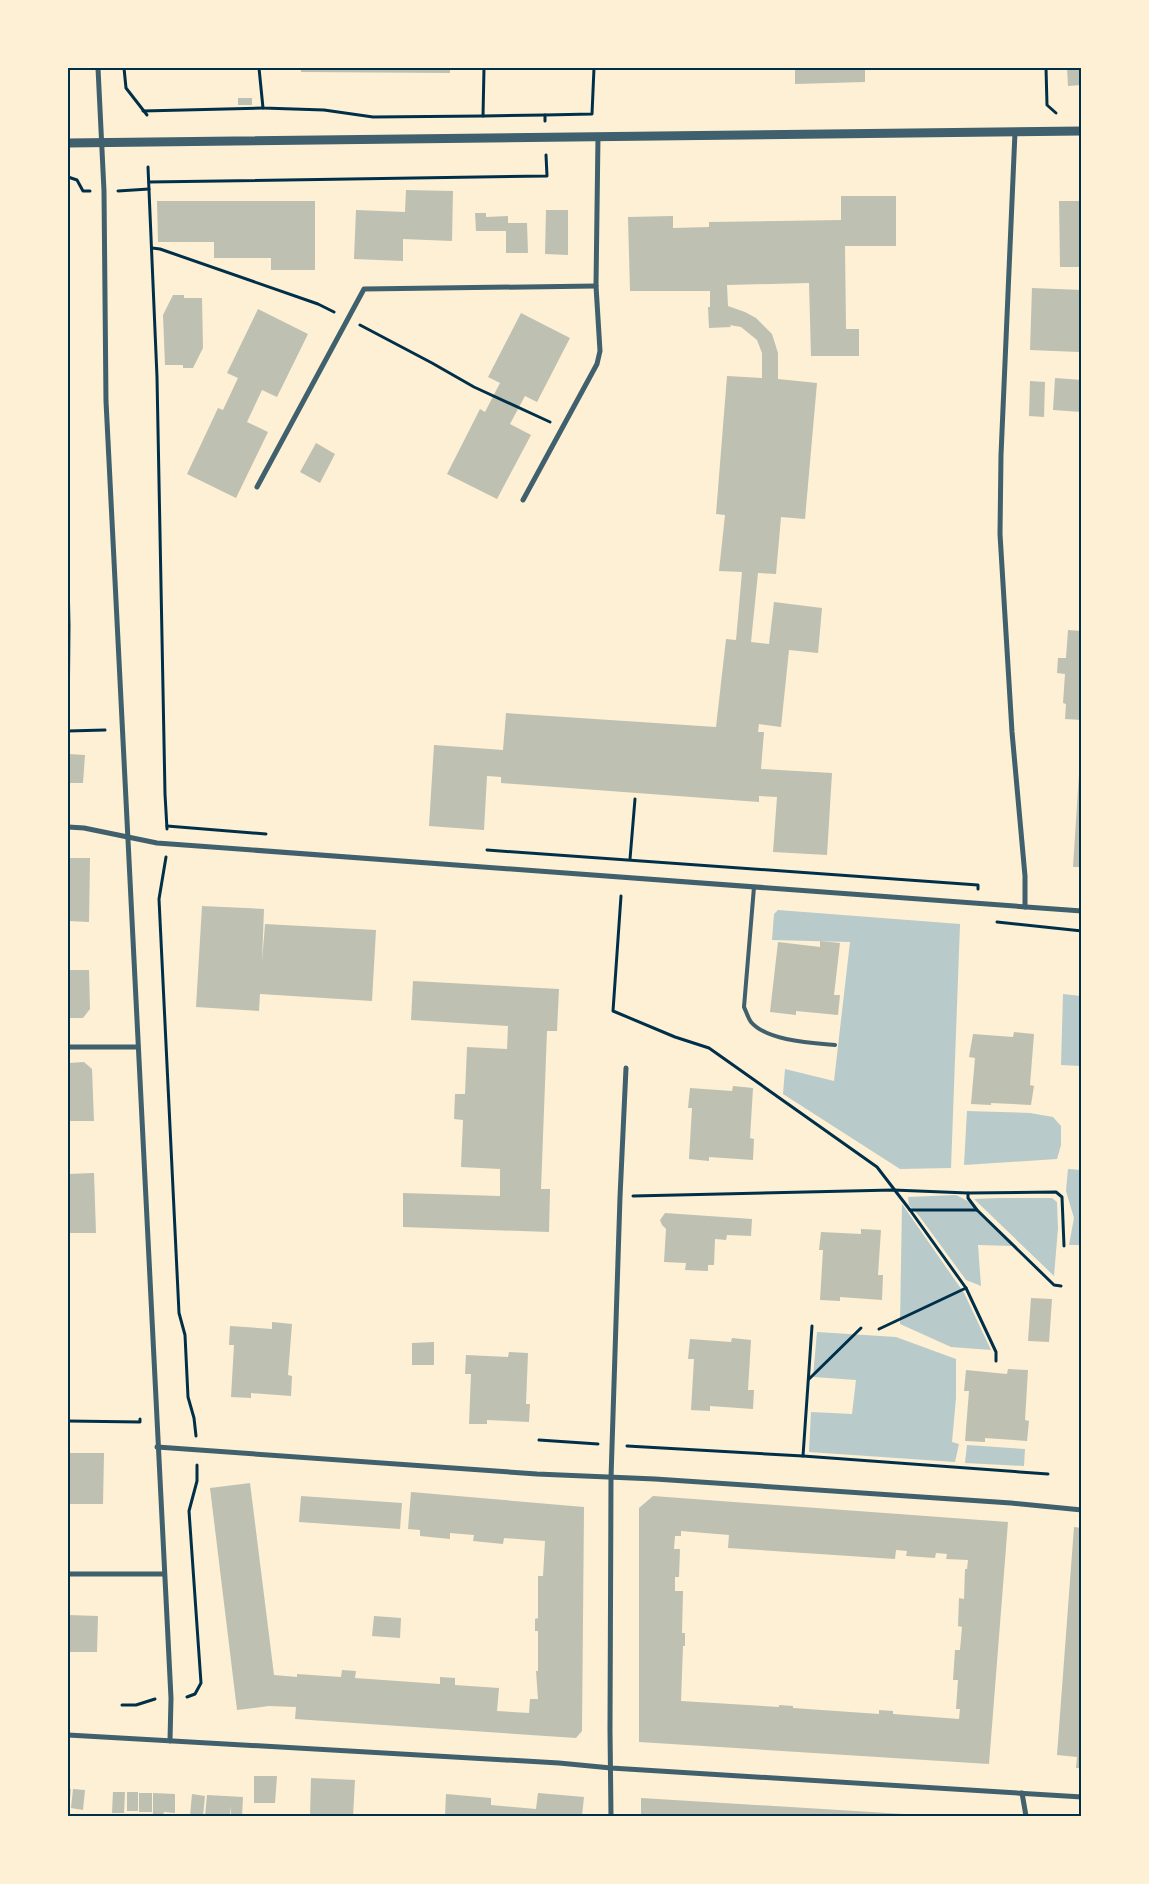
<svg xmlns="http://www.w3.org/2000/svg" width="1149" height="1884" font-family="Arial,sans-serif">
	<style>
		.green { fill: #b9caca }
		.building { fill: #bec0b2; fill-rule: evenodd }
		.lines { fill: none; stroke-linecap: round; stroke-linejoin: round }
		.path { stroke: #003049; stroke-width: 3 }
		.service { stroke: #3f606c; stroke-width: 4 }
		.minor { stroke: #3f606c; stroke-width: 5 }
		.tertiary { stroke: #3f606c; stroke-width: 9 }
		.neatline { fill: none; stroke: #003049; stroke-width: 2 }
	</style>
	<rect width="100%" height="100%" fill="#fdf0d5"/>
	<g class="green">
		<polygon points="778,910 960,924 951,1168 900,1169 783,1094 785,1069 834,1081 850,942 772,940 774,914"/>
		<polygon points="1063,994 1081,996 1081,1066 1061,1065"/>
		<polygon points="967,1111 1030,1113 1053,1117 1061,1126 1061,1145 1057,1159 964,1165"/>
		<polygon points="1068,1169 1081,1170 1081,1245 1069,1245 1074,1218 1066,1191"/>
		<polygon points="956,1195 968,1201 1014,1246 978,1245 981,1286 966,1280 920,1217 909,1205 908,1197"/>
		<polygon points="999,1198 1052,1198 1057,1202 1058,1228 1054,1276 974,1199"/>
		<polygon points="902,1204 964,1293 991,1350 951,1347 900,1324"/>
		<polygon points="817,1332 896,1337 956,1359 956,1398 952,1442 959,1444 955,1462 809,1452 811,1412 852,1414 856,1380 813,1377"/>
		<polygon points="967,1445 1025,1449 1024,1466 965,1463"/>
	</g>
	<g class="building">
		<polygon points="301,68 450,68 450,73 301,72"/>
		<polygon points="795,68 865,68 865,82 795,84"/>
		<polygon points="1067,68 1082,68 1082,85 1068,86"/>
		<rect x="238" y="98" width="14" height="7"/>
		<polygon points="406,190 453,191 452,241 403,239 403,261 354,259 356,210 405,212"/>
		<polygon points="841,196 896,196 896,246 845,246 846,329 859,329 859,356 811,356 809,283 727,285 728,306 745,312 756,318 772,334 778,353 778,379 817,383 805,519 781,517 776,574 758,573 751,642 769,644 774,602 822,608 818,653 789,650 781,727 759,724 758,732 764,732 761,769 832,773 827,855 773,852 777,797 759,796 759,802 501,783 501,777 487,776 484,830 429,826 434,745 503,750 506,713 716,727 726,639 736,640 742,572 719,571 725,515 716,514 727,376 762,378 762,353 757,340 741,327 730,325 731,327 709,328 708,307 710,307 710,291 630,291 628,217 673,216 673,228 709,227 709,222 841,220"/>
		<polygon points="157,201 315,201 315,270 271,270 271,258 214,258 214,242 158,242"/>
		<polygon points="1059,201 1082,201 1082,267 1060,267"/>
		<polygon points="546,210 568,210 568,255 545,254"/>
		<polygon points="475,213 486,213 486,217 508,216 508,223 527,223 528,253 506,253 506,231 476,231"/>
		<polygon points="1032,288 1082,290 1079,352 1030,350"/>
		<polygon points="173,295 184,295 184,298 202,298 203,348 193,368 183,368 183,365 165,365 163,315"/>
		<polygon points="258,309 308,334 277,397 262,390 247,422 268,432 236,498 187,474 218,408 223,410 238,378 227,373"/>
		<polygon points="521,313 570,338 537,402 525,396 510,424 531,435 497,499 447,474 480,409 485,412 500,383 488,377"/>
		<polygon points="1055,378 1082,380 1082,412 1053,410"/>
		<polygon points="1030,381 1045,382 1044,417 1029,416"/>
		<polygon points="316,443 335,454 320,483 300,472"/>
		<polygon points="1068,630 1082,631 1082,720 1065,719 1066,704 1063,703 1065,674 1057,673 1058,658 1066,658"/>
		<polygon points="68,754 85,755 83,783 68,783"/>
		<polygon points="1079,774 1082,774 1082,867 1073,867"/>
		<polygon points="68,858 90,858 89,922 68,921"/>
		<polygon points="202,906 264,909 262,962 265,924 376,930 372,1001 260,994 259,1011 196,1007"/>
		<polygon points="820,941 840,943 834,995 840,995 838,1015 796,1011 796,1015 770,1012 778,942 820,947"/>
		<polygon points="68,970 89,970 90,1009 83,1018 68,1018"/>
		<polygon points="413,981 559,989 557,1031 547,1031 541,1189 550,1189 549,1232 403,1227 403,1193 500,1196 500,1169 461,1167 463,1120 454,1119 455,1094 465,1094 467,1047 507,1049 508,1026 411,1020"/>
		<polygon points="1014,1032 1034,1034 1030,1085 1034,1086 1031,1105 991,1103 991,1105 971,1104 975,1058 969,1057 973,1034 1013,1037"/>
		<polygon points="84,1062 92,1069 94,1121 68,1121 68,1063"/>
		<polygon points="733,1086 753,1088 750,1138 754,1139 753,1160 709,1157 709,1161 689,1159 692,1108 688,1108 690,1088 732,1091"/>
		<polygon points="94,1173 96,1233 68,1233 68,1174"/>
		<polygon points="665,1213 752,1219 751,1236 727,1235 726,1240 715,1239 714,1265 708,1265 708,1271 685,1270 686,1263 664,1262 666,1229 662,1225 660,1220"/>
		<polygon points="861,1229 881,1230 878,1275 883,1275 882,1300 840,1297 840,1301 820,1300 823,1250 819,1250 821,1232 861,1234"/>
		<polygon points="1031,1298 1052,1299 1049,1342 1028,1341"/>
		<polygon points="272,1322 292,1324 288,1375 292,1376 291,1396 251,1393 251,1398 231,1397 234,1345 229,1345 230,1326 272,1329"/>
		<polygon points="732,1338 751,1340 748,1390 754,1390 753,1409 710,1406 710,1411 691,1410 694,1359 688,1359 690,1339 731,1342"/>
		<polygon points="434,1342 434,1365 412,1365 412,1343"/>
		<polygon points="509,1352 528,1353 526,1404 530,1404 529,1422 487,1420 487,1424 469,1424 471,1374 465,1374 466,1355 508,1357"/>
		<polygon points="1008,1369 1028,1370 1025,1420 1029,1421 1027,1441 985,1438 985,1442 965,1441 969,1391 964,1391 966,1370 1007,1374"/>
		<polygon points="68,1453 104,1453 103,1504 68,1504"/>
		<polygon points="250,1483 274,1675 297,1677 297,1674 341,1677 342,1670 356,1671 355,1678 440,1684 440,1677 455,1678 455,1685 499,1688 497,1711 529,1713 530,1699 538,1699 536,1671 538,1671 538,1631 535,1631 535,1619 538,1618 538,1576 543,1576 545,1541 504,1538 503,1544 473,1541 474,1535 450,1533 450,1539 420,1536 420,1530 408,1529 411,1492 584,1507 582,1731 576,1738 295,1719 296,1707 269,1706 237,1710 210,1488"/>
		<polygon points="301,1496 402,1503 400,1529 299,1522"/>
		<path d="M653 1496 1008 1522 989 1764 639 1742V1508ZM681 1531 729 1535 728 1548 895 1559 896 1550 907 1551 906 1556 935 1558 936 1553 947 1554 946 1559 968 1560 967 1569H965L964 1599 959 1598 958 1626 962 1627 960 1650H955L953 1680H958L956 1709H960L959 1719 893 1714V1711L879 1710V1714L793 1708V1706L779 1705V1707L681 1701 683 1646H685V1633H682L683 1591H675V1577H679L680 1549H674L675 1536H681Z"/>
		<polygon points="1074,1527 1082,1528 1082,1768 1076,1768 1077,1757 1057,1755"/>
		<polygon points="68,1615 98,1616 97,1652 68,1652"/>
		<polygon points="374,1616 401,1618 400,1638 372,1636"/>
		<polygon points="254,1776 277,1776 275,1803 254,1803"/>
		<polygon points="311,1778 355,1780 353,1816 310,1816"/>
		<polygon points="68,1789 71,1789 69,1809 68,1808"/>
		<polygon points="73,1789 85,1790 83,1810 71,1808"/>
		<polygon points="113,1792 125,1792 124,1813 112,1813"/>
		<rect x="127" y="1792" width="11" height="19"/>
		<rect x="139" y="1793" width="13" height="19"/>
		<polygon points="153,1793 175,1794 175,1813 164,1812 163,1815 153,1815"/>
		<polygon points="538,1793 584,1797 582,1816 445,1816 446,1794 491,1798 491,1805 536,1809"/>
		<polygon points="192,1794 205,1796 203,1816 190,1816"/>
		<polygon points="207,1795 243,1797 242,1816 231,1816 231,1806 230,1816 219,1816 219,1807 219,1816 205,1816"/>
		<polygon points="641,1798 920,1815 920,1816 641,1816"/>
	</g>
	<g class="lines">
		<g class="path">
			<polyline points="124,68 126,88 147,115"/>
			<polyline points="259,68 263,108 324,110 373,117 483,116"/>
			<polyline points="484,68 483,116 545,115"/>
			<polyline points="1046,68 1047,105 1056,113"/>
			<polyline points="143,111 263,108"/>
			<polyline points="545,121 545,115 592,114 594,68"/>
			<polyline points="148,167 157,377 165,794 167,829"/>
			<polyline points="68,177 77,180 83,191 90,191"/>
			<polyline points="149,182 547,176 546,155"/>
			<polyline points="118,191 149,189"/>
			<polyline points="152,248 160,249 318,304 334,312"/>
			<polyline points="360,325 432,363 474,387 550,422"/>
			<polyline points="68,577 69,626 68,731"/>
			<polyline points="68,731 105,730"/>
			<polyline points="167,826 266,834"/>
			<polyline points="487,850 978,885 978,889"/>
			<polyline points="166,857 159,899 179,1313 185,1335 188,1397 194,1418 196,1436"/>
			<polyline points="630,859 635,799"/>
			<polyline points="621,896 613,1011 675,1037 709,1048 877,1167 910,1210"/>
			<polyline points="997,922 1082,931"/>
			<polyline points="968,1193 968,1198 977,1210 1054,1285 1061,1286"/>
			<polyline points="633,1196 893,1190 968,1193 1056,1192 1062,1197 1064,1246"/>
			<polyline points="977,1210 910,1210 966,1288 996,1352 996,1361"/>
			<polyline points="879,1329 966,1288"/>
			<polyline points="809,1379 861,1328"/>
			<polyline points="68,1421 140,1422 140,1419"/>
			<polyline points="539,1440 598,1444"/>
			<polyline points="627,1446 803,1456 1048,1474"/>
			<polyline points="803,1456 812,1326"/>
			<polyline points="187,1697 195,1694 201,1683 189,1511 197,1481 197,1465"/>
			<polyline points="122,1705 136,1705 155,1699"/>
		</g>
		<path class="service" d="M754 887 744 1007C746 1011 748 1018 751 1022 767 1041 812 1043 835 1045"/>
		<g class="minor">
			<polyline points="98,68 104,191 106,401 171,1698 170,1741"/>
			<polyline points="1015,132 1001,455 1000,534 1012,732 1025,876 1025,907"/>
			<polyline points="257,487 364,289 596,286"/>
			<polyline points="523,500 597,364 600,351 596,286 598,136"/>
			<polyline points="68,827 84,828 157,843 1082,911"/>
			<polyline points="68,1047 137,1047"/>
			<polyline points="157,1447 537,1474 655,1479 1011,1503 1082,1510"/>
			<polyline points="68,1574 164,1574"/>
			<polyline points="68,1735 559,1763 611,1768 1082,1797"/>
			<polyline points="1022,1793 1026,1816"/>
			<polyline points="611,1816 610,1730 611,1478 620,1197 626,1068"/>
		</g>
		<polyline class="tertiary" points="68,143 1082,131"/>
	</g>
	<rect width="1149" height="1884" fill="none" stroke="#fdf0d5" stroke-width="138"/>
	<rect x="69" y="69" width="1011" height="1746" class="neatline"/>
</svg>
